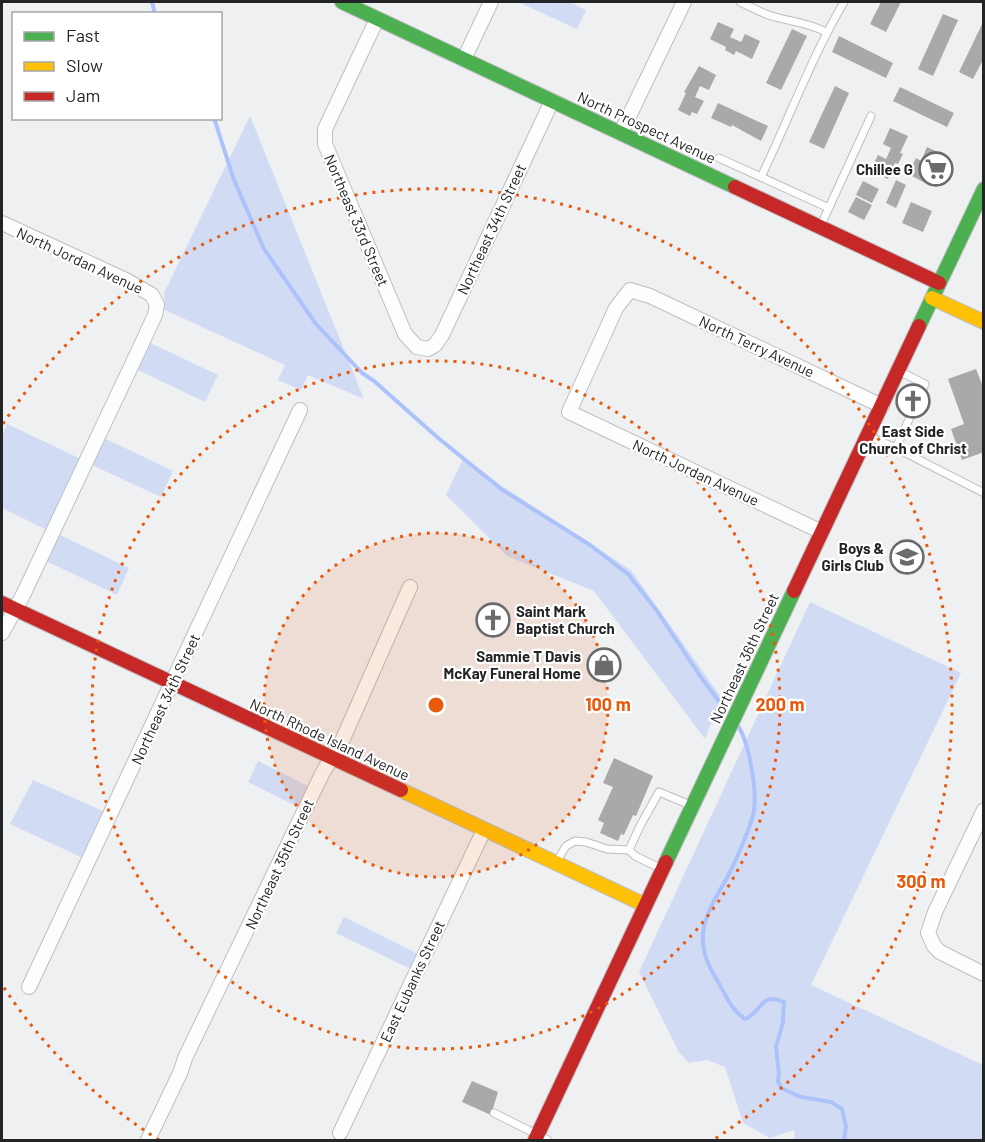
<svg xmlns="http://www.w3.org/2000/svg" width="985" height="1142" font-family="Barlow,sans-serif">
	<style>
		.green { fill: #d1dcf4 }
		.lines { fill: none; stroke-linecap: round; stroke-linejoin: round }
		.stream { stroke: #acc2fa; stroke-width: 4 }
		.building { fill: #a8a9aa }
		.lane-casing { stroke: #bdbebf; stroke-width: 9 }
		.street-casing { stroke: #bdbebf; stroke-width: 16 }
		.fast-casing { stroke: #bdbebf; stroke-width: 16 }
		.slow-casing { stroke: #bdbebf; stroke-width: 16 }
		.jam-casing { stroke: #bdbebf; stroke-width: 16 }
		.lane { stroke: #fcfdfd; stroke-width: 7 }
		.street { stroke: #fcfdfd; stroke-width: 14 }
		.fast { stroke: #4caf50; stroke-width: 14 }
		.slow { stroke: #ffc107; stroke-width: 14 }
		.jam { stroke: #c62828; stroke-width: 14 }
		.ring { fill: none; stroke: #e8590c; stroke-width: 3; stroke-dasharray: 3 6 }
		.labels { text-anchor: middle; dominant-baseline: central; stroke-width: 4.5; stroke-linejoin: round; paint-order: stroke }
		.street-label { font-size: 15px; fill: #232425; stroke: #fff }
		.poi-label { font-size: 15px; font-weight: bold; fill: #232425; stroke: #fff; text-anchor: end }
		.centre { fill: #e8590c; stroke: #fff; stroke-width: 3 }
		.ring-label { font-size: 18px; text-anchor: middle; font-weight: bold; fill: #e8590c; stroke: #fff; stroke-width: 4.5; stroke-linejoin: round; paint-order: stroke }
	</style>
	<rect width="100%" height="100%" fill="#eef0f2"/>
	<g class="green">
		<polygon points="518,2 569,2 586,10 577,29"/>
		<polygon points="250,116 364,399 308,375 301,390 278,380 285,365 165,310 164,293"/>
		<polygon points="146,341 218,375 205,402 134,368"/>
		<polygon points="7,424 81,459 47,530 2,508 2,436"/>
		<polygon points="104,438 173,471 161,497 92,465"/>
		<polygon points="464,457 502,486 631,570 721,697 705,739 594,591 507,556 446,495"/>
		<polygon points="58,534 129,568 117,595 46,561"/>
		<polygon points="810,602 961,673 811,985 983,1065 983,1140 795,1140 794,1130 770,1138 743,1123 725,1067 707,1060 689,1063 679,1052 639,972"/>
		<polygon points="258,761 310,787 300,808 248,782"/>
		<polygon points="33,780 105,812 83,858 10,824"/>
		<polygon points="344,917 418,954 411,969 336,933"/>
	</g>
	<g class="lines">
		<g class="stream">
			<polyline points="152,2 155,14"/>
			<polyline points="214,118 234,180 264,249 316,324 362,373 374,381 437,437 501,489 590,545 628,574 657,611 698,673 729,715"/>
			<path d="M738 726C749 742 757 790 754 810 753 822 735 862 729 874 719 894 704 912 703 936 702 956 711 970 721 987 728 1000 732 1010 745 1019 763 1012 760 991 784 1002L783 1022 776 1047 779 1075 778 1081 781 1088 801 1097 831 1102 842 1109 846 1127 844 1140"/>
		</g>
	</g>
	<g class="building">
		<polygon points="881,2 901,2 886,32 870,24"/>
		<polygon points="943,14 958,20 933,76 918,69"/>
		<polygon points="984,20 984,58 973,79 959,72"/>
		<polygon points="718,22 734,29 730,37 741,42 745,34 760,41 752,59 736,51 734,55 725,50 726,47 710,39"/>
		<polygon points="792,29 807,36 781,90 766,83"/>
		<polygon points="839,36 893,63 886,78 832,52"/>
		<polygon points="699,66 716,75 709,90 700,86 695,97 704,101 697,114 692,112 690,116 678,110 686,93 684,92"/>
		<polygon points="835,86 849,93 824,149 809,142"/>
		<polygon points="900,87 954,113 947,127 893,101"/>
		<polygon points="718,103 768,126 761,141 732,125 731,127 711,118"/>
		<polygon points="890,128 908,136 900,153 903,154 898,164 895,163 888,179 870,171 878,155 886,159 891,148 883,144"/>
		<polygon points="927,147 946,156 931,186 908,174 916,158 921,161"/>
		<polygon points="896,180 906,185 896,208 886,203"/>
		<polygon points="863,181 879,189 872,203 856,195"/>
		<polygon points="856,197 872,205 864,220 848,212"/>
		<polygon points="911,202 932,211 923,232 902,223"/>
		<polygon points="976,369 984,389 984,452 962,460 951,429 964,424 948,379"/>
		<polygon points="614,758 653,776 636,816 633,815 624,835 621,834 618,841 600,833 604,823 598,820 613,787 603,783"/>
		<polygon points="472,1081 498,1092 491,1115 462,1102"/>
	</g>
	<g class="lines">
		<defs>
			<g id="lane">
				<path d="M740 2C751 7 763 14 775 17 793 22 809 23 826 32"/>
				<polyline points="719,158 829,208"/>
				<path d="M761 177C789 119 811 58 844 2"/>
				<polyline points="821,225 871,116"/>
				<polyline points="870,437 896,448 925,384 899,371"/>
				<polyline points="896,448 984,493"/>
				<polyline points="557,861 566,846 575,841 586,842 607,849 629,850"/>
				<polyline points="660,868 635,856 629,850 640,826 659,792 690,805"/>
				<polyline points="494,1113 548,1140"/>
			</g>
			<g id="street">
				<polyline points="377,19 325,129 325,144 405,334 417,347 428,349 435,345 442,335 552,101"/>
				<polyline points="464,59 491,2"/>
				<polyline points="621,133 684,2"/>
				<polyline points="2,223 126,280 152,295 157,305 155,315 136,356 23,595 2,633"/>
				<polyline points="822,532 569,412 616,308 630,290 650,296 882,406"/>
				<polyline points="984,810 935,912 928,933 934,946 940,952 984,974"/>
				<polyline points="29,987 300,410"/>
				<polyline points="340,1133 484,830"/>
				<polyline points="148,1140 181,1071 185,1058 323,772 342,741 410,587"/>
			</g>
			<g id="fast">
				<polyline points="342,2 735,187"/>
				<polyline points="919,326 984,189"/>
				<polyline points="666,862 794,591"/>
			</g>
			<g id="slow">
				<polyline points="932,298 984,322"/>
				<polyline points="401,790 645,905"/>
			</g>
			<g id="jam">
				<polyline points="735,187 939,283"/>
				<polyline points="794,591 919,326"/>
				<polyline points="2,603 401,790"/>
				<polyline points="535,1140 666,862"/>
			</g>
		</defs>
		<use href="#lane" class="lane-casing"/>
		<use href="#street" class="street-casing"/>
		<use href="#fast" class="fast-casing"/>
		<use href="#slow" class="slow-casing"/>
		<use href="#jam" class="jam-casing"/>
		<use href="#lane" class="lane"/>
		<use href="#street" class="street"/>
		<use href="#fast" class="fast"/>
		<use href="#slow" class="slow"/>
		<use href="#jam" class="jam"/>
	</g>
	<circle cx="436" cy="705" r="172" fill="#e8590c" fill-opacity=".12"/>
	<g class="ring">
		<circle cx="436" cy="705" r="172"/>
		<circle cx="436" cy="705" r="344"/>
		<path d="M159 1140A516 516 0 0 1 3 986M3 424A516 516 0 1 1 713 1140"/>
	</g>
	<defs>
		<symbol id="supermarket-ring" viewBox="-11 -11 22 22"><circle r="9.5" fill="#fff" stroke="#6a6b6d" stroke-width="1.5"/><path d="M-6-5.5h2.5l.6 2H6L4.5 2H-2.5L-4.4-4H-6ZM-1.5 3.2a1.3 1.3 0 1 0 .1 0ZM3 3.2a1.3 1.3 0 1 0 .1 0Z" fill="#6a6b6d"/></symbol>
		<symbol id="church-ring" viewBox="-11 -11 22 22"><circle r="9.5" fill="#fff" stroke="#6a6b6d" stroke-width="1.5"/><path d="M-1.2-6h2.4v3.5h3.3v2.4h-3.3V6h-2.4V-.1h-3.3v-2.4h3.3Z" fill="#6a6b6d"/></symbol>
		<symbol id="school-ring" viewBox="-11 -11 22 22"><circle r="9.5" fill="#fff" stroke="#6a6b6d" stroke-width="1.5"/><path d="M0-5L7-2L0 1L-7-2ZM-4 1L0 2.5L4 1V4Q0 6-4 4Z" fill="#6a6b6d"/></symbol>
		<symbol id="shop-ring" viewBox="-11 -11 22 22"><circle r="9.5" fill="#fff" stroke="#6a6b6d" stroke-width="1.5"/><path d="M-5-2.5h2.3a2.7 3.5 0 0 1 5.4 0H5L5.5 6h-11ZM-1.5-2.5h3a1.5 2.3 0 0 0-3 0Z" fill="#6a6b6d"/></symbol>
	</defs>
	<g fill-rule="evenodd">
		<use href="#supermarket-ring" x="917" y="150" width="38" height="38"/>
		<use href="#church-ring" x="894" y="382" width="38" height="38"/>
		<use href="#school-ring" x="888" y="538" width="38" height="38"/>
		<use href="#church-ring" x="474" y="601" width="38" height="38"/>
		<use href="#shop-ring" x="585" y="646" width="38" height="38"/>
	</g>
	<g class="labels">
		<g class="street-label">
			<text transform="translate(647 127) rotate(25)">North Prospect Avenue</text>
			<text transform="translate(357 220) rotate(67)">Northeast 33rd Street</text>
			<text transform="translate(491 229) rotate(-65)">Northeast 34th Street</text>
			<text transform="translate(80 260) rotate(25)">North Jordan Avenue</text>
			<text transform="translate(757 346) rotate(25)">North Terry Avenue</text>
			<text transform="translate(696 472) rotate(25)">North Jordan Avenue</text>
			<text transform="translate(744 658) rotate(-65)">Northeast 36th Street</text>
			<text transform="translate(165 699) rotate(-65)">Northeast 34th Street</text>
			<text transform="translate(330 739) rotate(25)">North Rhode Island Avenue</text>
			<text transform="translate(279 864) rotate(-65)">Northeast 35th Street</text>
			<text transform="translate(412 981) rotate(-65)">East Eubanks Street</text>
		</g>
		<g class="poi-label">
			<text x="913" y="169">Chillee G</text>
			<text x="913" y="431" text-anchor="middle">East Side<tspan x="913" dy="17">Church of Christ</tspan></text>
			<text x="884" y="548">Boys &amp;<tspan x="884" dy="17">Girls Club</tspan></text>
			<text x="516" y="611" text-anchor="start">Saint Mark<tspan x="516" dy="17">Baptist Church</tspan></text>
			<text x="581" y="656">Sammie T Davis<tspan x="581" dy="17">McKay Funeral Home</tspan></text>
		</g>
	</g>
	<circle cx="436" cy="705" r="9" class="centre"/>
	<g class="ring-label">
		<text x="608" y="711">100 m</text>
		<text x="780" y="711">200 m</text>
		<text x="921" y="888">300 m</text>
	</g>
	<rect width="985" height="1142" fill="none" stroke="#232425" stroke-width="6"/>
	<rect x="12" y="12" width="210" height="108" fill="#ffffff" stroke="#a7a7a8" stroke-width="1.5"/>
	<rect x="24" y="32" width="30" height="9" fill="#4caf50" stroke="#a7a7a8" stroke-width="1.5"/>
	<text x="66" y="42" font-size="18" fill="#232425">Fast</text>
	<rect x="24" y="62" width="30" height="9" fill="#ffc107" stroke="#a7a7a8" stroke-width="1.5"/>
	<text x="66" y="72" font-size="18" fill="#232425">Slow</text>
	<rect x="24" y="92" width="30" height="9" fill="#c62828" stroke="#a7a7a8" stroke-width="1.5"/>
	<text x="66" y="102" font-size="18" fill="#232425">Jam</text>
</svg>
